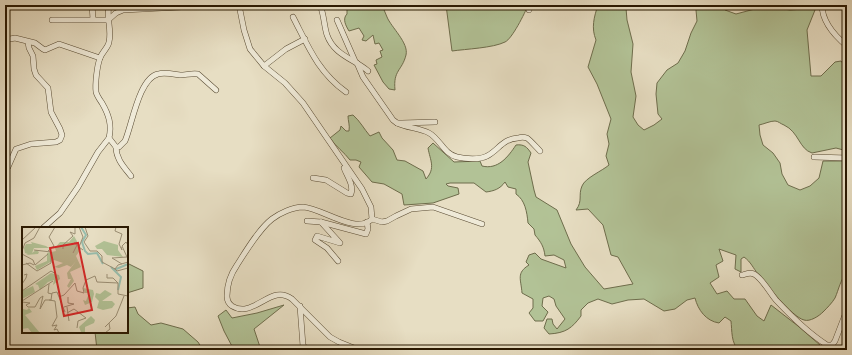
<svg xmlns="http://www.w3.org/2000/svg" width="852" height="355" font-family="'Gentium Book Plus',serif">
	<style>
		.green { fill: #b2c296; stroke: #6e6d4c }
		.lines { fill: none; stroke-linecap: round; stroke-linejoin: round }
		.street-casing { stroke: #584a32; stroke-width: 6 }
		.street { stroke: #efead8; stroke-width: 5 }
		.inset-river { fill: none; stroke: #98bdad; stroke-width: 2 }
		.inset-road { fill: none; stroke: #9b8f75; stroke-width: 1 }
		.view { fill: #d62828; fill-opacity: 0.15; stroke: #d62828; stroke-width: 2 }
		.inset-edge { fill: none; stroke: #291801; stroke-width: 2 }
	</style>
	<rect width="100%" height="100%" fill="#e7dec3"/>
	<filter id="stains"><feTurbulence type="fractalNoise" baseFrequency=".005" numOctaves="4"/><feColorMatrix values="0 0 0 0 .2 0 0 0 0 .09 0 0 0 0 .02 0 0 0 .5 -.17"/></filter>
	<radialGradient id="worn" r=".72"><stop offset=".6" stop-color="#630" stop-opacity="0"/><stop offset="1" stop-color="#630" stop-opacity=".3"/></radialGradient>
	<g class="green">
		<path d="M340 5H382C384 9 385 13 387 17 391 27 409 43 406 55 402 71 393 70 395 90L389 89 383 82 374 65 377 64 376 60 382 57 380 51 383 50 379 43 375 44 373 35 366 41 362 40 364 36 359 28 349 31C346 26 342 19 347 14V7H341Z"/>
		<path d="M446 5H528C525 13 512 39 505 42 493 48 466 49 452 51Z"/>
		<path d="M598 5H624L626 8 627 20 633 44 631 72 636 96 633 117 638 125 644 130 654 125 662 119 658 114 656 94 657 83 667 70 678 63 685 51 691 33 697 21 696 10 691 5H722L725 10 736 14 766 6 790 10 803 9 805 5H817L807 30 811 76H821L835 62 841 61 847 69V151L836 148 812 153C799 149 799 132 784 125 781 124 778 121 775 121 770 121 764 124 759 125L760 135 763 145 773 153 780 163 782 174 788 185 800 190 810 186 819 178 823 161H847V273C840 280 839 289 835 298 832 303 827 308 823 312 819 316 810 322 804 320 792 317 766 284 758 274 753 268 751 262 744 257L741 259V272L735 269 736 255 719 249 723 261 716 265 719 277 710 283 717 294 727 291 734 299H745L757 316 764 321 771 305 798 326 820 345 817 350H739C731 344 732 330 731 321L725 317 719 323C706 321 698 310 695 298L687 300 675 309 664 311 644 299 628 300 612 304 598 299 588 303 581 310V316C572 328 566 333 549 334L544 328 547 319H552L553 324 557 329 565 319 556 306 554 299 549 296 543 298 542 306 548 312 543 321H535L529 313 533 308V299L522 293C521 279 516 273 529 265L526 262 529 255 535 253 541 259 566 268 564 260 554 255 545 256C544 247 541 242 535 235L534 229 528 223C527 212 525 200 516 194V189L508 187 505 182C500 189 494 191 486 192L474 183H450L446 184 448 186 458 188 459 194 433 203 404 205 402 194 384 184 372 182 359 167 361 162 356 160H350C344 152 336 147 330 138L340 130 341 126 346 131H349C350 125 348 121 348 116L353 115C360 121 364 129 370 136L379 132 382 138 393 150 397 160 405 161 423 171 426 179C436 168 430 160 428 148L433 143 454 162 480 161 482 166C498 170 508 157 516 145 524 144 527 147 531 153L528 162 534 190 536 197 557 210 571 244 585 267 604 289 633 284 618 257 611 255 603 225 588 209 576 210C583 201 578 195 582 186 585 178 602 171 609 165L606 156 609 144 607 134 611 119 597 84 588 67 596 40C591 28 594 17 598 5Z"/>
		<polygon points="127,263 143,271 143,288 127,293"/>
		<polygon points="284,305 254,329 261,350 234,350 224,331 218,316 226,310 232,318 257,313"/>
		<polygon points="135,307 138,314 151,325 161,323 183,329 198,342 203,350 97,350 95,332 127,332 127,308"/>
	</g>
	<g class="lines">
		<defs>
			<g id="street">
				<polyline points="92,5 93,19"/>
				<path d="M109 5C106 17 112 30 109 42 108 48 102 52 100 58 97 66 95 84 96 92 97 96 100 100 102 103 109 115 112 125 109 138L116 147H119L125 141C132 125 139 78 158 74 164 72 173 74 180 75 186 75 192 73 198 74L216 90"/>
				<path d="M239 5 244 30 250 49 264 66 285 83 303 103 362 189 371 207 372 219C356 235 322 208 303 207 293 207 280 213 272 219 259 229 246 251 237 265 230 275 227 284 227 296 227 300 229 304 232 306 248 316 262 298 277 295 283 294 288 296 292 299L330 337 339 342 359 350"/>
				<path d="M320 5C324 14 324 26 327 35 334 55 354 59 368 71"/>
				<polyline points="788,5 799,5"/>
				<path d="M822 5C822 22 835 36 847 46"/>
				<polyline points="529,10 531,5"/>
				<path d="M293 17C308 46 318 72 346 92"/>
				<polyline points="52,20 108,20 116,13 123,10 181,7 187,5"/>
				<polyline points="337,20 355,61"/>
				<polyline points="5,40 15,38 35,43 43,49 45,50 59,44 100,58"/>
				<polyline points="357,63 363,77 393,120 397,123 402,123 435,122"/>
				<polyline points="264,66 286,49 305,39"/>
				<path d="M397 123C407 128 420 128 429 133 440 139 444 154 457 157 465 159 480 160 487 156 499 150 502 139 518 138 521 137 524 137 527 138 530 140 537 148 540 151"/>
				<path d="M116 147C116 159 124 167 131 176"/>
				<polyline points="814,157 847,158"/>
				<polyline points="5,169 8,167 16,149 31,144 56,142 60,140 62,135 60,129 51,112 48,88 36,75 34,69 33,56 29,48 28,42"/>
				<path d="M313 178 326 180 347 193 351 194C354 185 347 176 344 168"/>
				<polyline points="372,219 382,222 387,221 396,216 411,209 433,207 482,224"/>
				<polyline points="307,221 321,222 366,234 368,229 367,222"/>
				<polyline points="321,222 340,243 317,236 315,240 327,248 338,261"/>
				<polyline points="43,228 60,213 78,187 98,152 109,138"/>
				<path d="M742 275C746 274 750 272 754 274 762 278 770 293 776 300 791 316 808 333 827 345H832L835 341 845 315 847 313"/>
				<polyline points="300,306 303,346 310,350"/>
				<polyline points="846,350 846,334 847,330"/>
			</g>
		</defs>
		<use href="#street" class="street-casing"/>
		<use href="#street" class="street"/>
	</g>
	<g transform="translate(22 227)">
		<rect width="106" height="106" fill="#e7dec3"/>
		<path d="M52 9 56 16 49 17 56 18 59 22 54 29 59 40 48 45 52 54 47 61 45 59 49 52H46L45 46 54 34 49 40 45 38 37 41 32 40 41 36 32 33 15 43 13 39 25 34V26L34 24 33 21 38 15H47ZM82 14 96 18V23L101 30 85 28 80 22H75L73 19ZM9 15 24 19 27 21H12L10 26 14 23 17 25 16 27 4 28 6 27 3 26 2 21 4 17H10ZM29 46 37 48 38 52 31 58 32 53 26 55 18 63 16 58 13 57ZM11 59 13 65 0 72V64ZM61 61 71 63 72 67 70 75 63 78 61 73 64 74 67 66H63ZM83 63 90 67 80 74H90L93 77 90 81 81 83 75 81 77 74 73 70 74 66 78 67ZM7 81 10 85 3 88 18 106H10L6 101 0 102 1 82 5 83ZM69 89 73 93 72 96 63 100V106L59 105 57 100Z" fill="#b2c296"/>
		<path class="inset-river" d="M59 0 64 8 60 15 63 24 66 27 75 26 81 37M89 40 99 50 96 63M92 43 106 37"/>
		<path class="inset-road" d="M57 0 61 10 57 20 61 23M94 0 93 4 100 7 97 17 100 23 99 20M48 5 53 7V0M0 13 14 0M62 15 68 24H75L80 29V35L93 42 96 38 106 35M62 15 66 9 63 0M41 22V18L51 9 48 5M0 24 3 16 12 11 18 0M26 24 32 19 27 10 33 0M51 26 55 18 52 16H56L57 18M0 27 11 33 13 38M4 36 15 44 29 36V25L12 23M100 37 90 31 105 30 100 19 104 15 106 18M0 38 8 36 12 38M13 38 26 27M92 41 95 44 106 41M85 47V51H91L96 56M0 57 4 51 5 47 2 48M27 57 26 66 30 67M0 64 29 44 34 47M37 70 42 68 53 56 55 64 62 66 61 61 64 53 73 49 75 55 96 56V67L106 69M27 73 33 74 35 90 30 99 35 98 32 103 35 102 37 106M0 74 31 54M0 75 8 76 4 78 6 80H13L18 71 21 69 18 82 23 73H29L30 66 35 65 43 85M42 80 52 77 46 76V70M45 80 47 94M45 86 52 82 64 91 56 94 55 101M83 100 94 89 102 69M83 106 88 102 87 96"/>
		<path class="view" d="M56 16 70 83 42 89 28 21Z"/>
		<rect width="106" height="106" class="inset-edge"/>
	</g>
	<rect width="852" height="355" fill="none" stroke="#e7dec3" stroke-width="20"/>
	<rect x="6" y="6" width="840" height="343" fill="none" stroke="#291801" stroke-width="2"/>
	<rect x="10" y="10" width="832" height="335" fill="none" stroke="#291801"/>
	<rect width="100%" height="100%" filter="url(#stains)"/>
	<rect width="100%" height="100%" fill="url(#worn)"/>
</svg>
